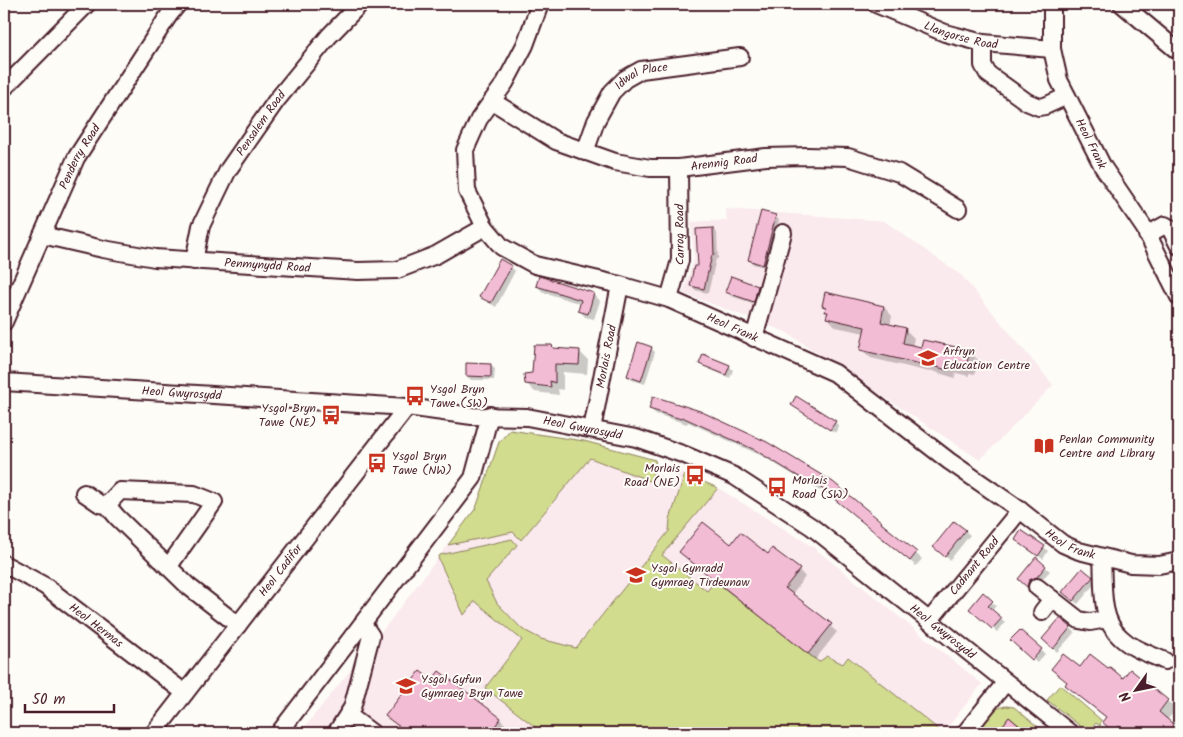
<svg xmlns="http://www.w3.org/2000/svg" width="1183" height="737" font-family="Kalam,sans-serif">
	<style>
		.built { fill: #fae9ed }
		.green { fill: #d1dc8f; stroke: #8e7e5d }
		.shadow { fill: #0003 }
		.building { fill: #f3bcd5; stroke: #4a1f2b }
		.lines { fill: none; stroke-linecap: round; stroke-linejoin: round }
		.minor-casing { stroke: #4a1f2b; stroke-width: 20 }
		.minor { stroke: #fdfcf7; stroke-width: 16 }
		.labels { text-anchor: middle; dominant-baseline: central; stroke-width: 4; stroke-linejoin: round; paint-order: stroke }
		.street-label { font-size: 12px; fill: #4a1f2b; stroke: #fdfcf7 }
		.poi-label { font-size: 12px; fill: #4a1f2b; stroke: #fdfcf7; text-anchor: start }
	</style>
	<rect width="100%" height="100%" fill="#fdfcf7"/>
	<filter id="ink" filterUnits="userSpaceOnUse"><feTurbulence type="fractalNoise" baseFrequency=".02" numOctaves="2"/><feDisplacementMap in="SourceGraphic" scale="10" xChannelSelector="R" yChannelSelector="G"/><feConvolveMatrix kernelMatrix="1 2 1 2 8 2 1 2 1" color-interpolation-filters="sRGB"/></filter>
	<g filter="url(#ink)">
		<g class="built">
			<polygon points="726,209 884,221 962,276 1053,385 980,460 786,332 683,293 694,259 691,222 727,220"/>
			<polygon points="504,435 584,441 655,460 656,466 653,472 674,482 678,471 718,488 813,547 982,684 943,733 300,733 390,621 476,508 499,442"/>
		</g>
		<g class="green">
			<polygon points="510,430 584,441 655,460 656,466 650,481 590,458 521,540 513,532 448,545 476,508 499,442"/>
			<polygon points="685,474 718,488 662,555 707,591 715,581 819,662 827,656 843,664 848,657 943,733 543,733 485,688 522,640 475,601 464,615 438,558 440,555 512,539 517,545 486,581 497,603 522,629 541,639 576,648 669,531 670,519"/>
			<polygon points="1060,685 1101,720 1100,726 1096,723 1091,729 1096,733 1089,733 1047,700"/>
			<path d="M1006 706 1014 707 1045 733H1028L1009 717 1003 725 1007 728 1003 733H973C983 722 990 708 1006 706Z"/>
		</g>
		<g class="shadow">
			<polygon points="775,216 779,220 767,268 753,264 749,260"/>
			<polygon points="712,229 717,233 718,259 716,259 708,293 695,290 691,286"/>
			<polygon points="511,267 515,271 496,307 485,300 481,296"/>
			<polygon points="537,286 594,294 600,301 594,319 585,317 579,310 581,304 543,292"/>
			<polygon points="757,287 761,291 758,305 731,296 727,292"/>
			<polygon points="823,306 884,307 892,316 890,326 905,329 914,338 912,347 969,351 978,360 975,374 969,373 969,376 956,373 955,378 929,370 929,372 871,358 862,350 865,333 836,327 828,318 829,314"/>
			<polygon points="552,347 554,349 579,351 588,360 587,374 563,372 563,390 558,389 559,395 535,392 526,383"/>
			<polygon points="651,348 655,352 645,384 632,380 628,376"/>
			<polygon points="701,363 729,366 733,370 730,378 705,367"/>
			<polygon points="490,365 495,369 494,380 471,380 467,376"/>
			<polygon points="654,397 832,483 882,523 922,559 916,566 822,488 820,491 762,456 688,422 687,424 656,414 650,409"/>
			<polygon points="792,405 835,422 839,426 835,433"/>
			<polygon points="955,522 970,535 950,560 939,551"/>
			<polygon points="1020,544 1044,547 1048,551 1043,559"/>
			<polygon points="681,552 768,555 799,570 805,577 792,594 837,632 815,660"/>
			<polygon points="1036,559 1050,571 1032,590 1023,583"/>
			<polygon points="1092,578 1096,582 1078,604 1068,596"/>
			<polygon points="983,594 996,606 991,611 1005,623 997,632 974,613"/>
			<polygon points="1060,620 1075,632 1057,652 1048,643"/>
			<polygon points="1016,644 1041,650 1045,654 1037,663"/>
			<polygon points="1080,668 1124,679 1167,701 1176,710 1167,720 1179,730 1179,733 1116,733 1112,730 1107,718 1075,693 1068,683 1053,669"/>
			<polygon points="439,673 500,719 509,728 505,733 407,733 387,716 432,682"/>
		</g>
		<g class="building">
			<polygon points="761,211 776,215 763,265 748,260"/>
			<polygon points="713,228 714,255 712,255 704,289 690,286 694,266 698,266 696,229"/>
			<polygon points="500,259 512,266 491,303 479,297"/>
			<polygon points="539,276 594,293 588,314 578,311 581,300 536,286"/>
			<polygon points="731,276 758,286 754,302 725,292"/>
			<polygon points="825,292 884,306 881,322 906,328 903,343 921,347 923,340 970,350 966,366 961,365 960,368 948,365 947,370 921,362 920,364 860,350 865,327 826,318 828,312 825,312 826,307 822,306"/>
			<polygon points="638,342 652,347 641,381 627,376"/>
			<polygon points="534,345 552,345 553,348 580,350 579,365 555,364 555,383 550,381 551,387 525,384 524,374 532,373"/>
			<polygon points="703,354 730,365 726,375 699,364"/>
			<polygon points="466,363 491,364 491,377 466,376"/>
			<polygon points="653,396 700,411 767,442 833,482 882,522 881,523 917,552 910,561 816,484 814,486 755,450 682,417 681,419 649,409"/>
			<polygon points="796,396 836,421 830,430 791,405"/>
			<polygon points="954,521 966,530 945,557 933,547"/>
			<polygon points="703,522 731,544 740,532 768,554 772,548 800,569 785,588 832,624 808,654 679,552"/>
			<polygon points="1021,530 1045,546 1038,556 1015,540"/>
			<polygon points="1036,557 1046,566 1037,577 1029,580 1027,587 1018,579"/>
			<polygon points="1082,568 1093,577 1073,601 1062,592"/>
			<polygon points="983,592 993,601 988,606 1002,618 992,629 969,609"/>
			<polygon points="1060,618 1071,627 1053,649 1042,639"/>
			<polygon points="1020,630 1042,649 1032,660 1010,640"/>
			<polygon points="1063,654 1080,667 1090,654 1108,668 1110,667 1123,678 1130,669 1168,700 1159,712 1179,729 1179,733 1127,733 1119,726 1114,732 1102,722 1106,717 1065,685 1067,682 1051,669"/>
			<polygon points="420,671 432,680 439,671 501,718 495,726 505,733 408,733 385,716"/>
			<polygon points="1009,717 1028,733 1003,733 1007,728 1003,725"/>
		</g>
		<g class="lines">
			<defs>
				<g id="minor">
					<path id="s1" d="M540 4 525 45 505 83 479 119 465 150 467 191 485 227 502 247 535 265 620 285 669 299 835 373 949 461 1020 510 1063 544 1079 551 1131 564 1159 565 1179 561"/>
					<path id="s2" d="M876 4 945 33 983 43 1052 49"/>
					<path id="s3" d="M1052 4V49L1059 80 1103 167 1145 229 1179 297"/>
					<polyline points="1122,4 1179,52"/>
					<polyline points="983,43 983,65 988,74 1027,102 1039,107 1045,106 1067,96"/>
					<polyline points="4,88 87,4"/>
					<path id="s4" d="M492 101 556 141 615 162 650 168H679L766 157 807 156 848 157 899 173 958 209"/>
					<path id="s5" d="M585 152 596 121 612 92 625 79 641 70 740 57"/>
					<path id="s6" d="M42 235 103 249 155 258 358 271 397 270 436 255 485 227"/>
					<polyline points="1147,235 1165,225 1170,228 1179,246"/>
					<path id="s7" d="M194 261 201 226 228 170 276 101 329 36 360 4"/>
					<path id="s8" d="M669 299 680 260 679 168"/>
					<path id="s9" d="M4 322 76 158 169 15 178 4"/>
					<polyline points="754,338 783,233"/>
					<path id="s10" d="M4 382 407 407 472 416 527 417 636 438 685 455 734 476 812 527 1070 733"/>
					<path id="s11" d="M592 429 620 285"/>
					<polyline points="84,493 100,504 107,505 117,517 188,586 238,625"/>
					<polyline points="107,505 120,491 194,494 214,502 169,566"/>
					<path d="M1102 558C1104 584 1099 618 1120 637 1132 649 1150 654 1165 661"/>
					<path id="s12" d="M4 564 45 586 185 693"/>
					<polyline points="1037,587 1079,620 1090,622 1107,619"/>
					<polyline points="1042,612 1052,599"/>
					<path id="s13" d="M929 621 1020 510"/>
					<polyline points="348,715 372,733"/>
					<path id="s14" d="M154 733 407 407"/>
					<polyline points="279,733 473,478 490,415"/>
					<polyline points="336,733 352,708 371,636 363,624"/>
					<polyline points="965,733 1005,683"/>
				</g>
			</defs>
			<use href="#minor" class="minor-casing"/>
			<use href="#minor" class="minor"/>
		</g>
	</g>
	<defs>
		<symbol id="school-bare" viewBox="-9 -9 18 18"><path d="M0-5L7-2L0 1L-7-2ZM-4 1L0 2.5L4 1V4Q0 6-4 4Z" fill="#c8321e" stroke="#fdfcf7" stroke-width="2.5" paint-order="stroke"/></symbol>
		<symbol id="bus-bare" viewBox="-9 -9 18 18"><path d="M-5-6H5V4H4V6H2V4H-2V6H-4V4H-5ZM-3.5-4V0h7V-4ZM-3.5 1.2v1.5H-2V1.2ZM2 1.2v1.5H3.5V1.2Z" fill="#c8321e" stroke="#fdfcf7" stroke-width="2.5" paint-order="stroke"/></symbol>
		<symbol id="library-bare" viewBox="-9 -9 18 18"><path d="M-6-4Q-3-5.5-.7-3.5V5Q-3 3-6 4ZM6-4Q3-5.5 .7-3.5V5Q3 3 6 4Z" fill="#c8321e" stroke="#fdfcf7" stroke-width="2.5" paint-order="stroke"/></symbol>
	</defs>
	<g fill-rule="evenodd">
		<use href="#school-bare" x="914" y="344" width="28" height="28"/>
		<use href="#bus-bare" x="401" y="382" width="28" height="28"/>
		<use href="#bus-bare" x="317" y="401" width="28" height="28"/>
		<use href="#library-bare" x="1030" y="432" width="28" height="28"/>
		<use href="#bus-bare" x="363" y="449" width="28" height="28"/>
		<use href="#bus-bare" x="681" y="461" width="28" height="28"/>
		<use href="#bus-bare" x="763" y="473" width="28" height="28"/>
		<use href="#school-bare" x="622" y="561" width="28" height="28"/>
		<use href="#school-bare" x="392" y="672" width="28" height="28"/>
	</g>
	<g class="labels">
		<g class="street-label">
			<text stroke="none"><textPath href="#s2" startOffset="91">Llangorse Road</textPath></text>
			<text stroke="none"><textPath href="#s5" startOffset="101">Idwal Place</textPath></text>
			<text stroke="none"><textPath href="#s7" startOffset="155">Pensalem Road</textPath></text>
			<text stroke="none"><textPath href="#s3" startOffset="148">Heol Frank</textPath></text>
			<text stroke="none"><textPath href="#s9" startOffset="182">Penderry Road</textPath></text>
			<text stroke="none"><textPath href="#s4" startOffset="248">Arennig Road</textPath></text>
			<text stroke="none"><textPath href="#s8" startOffset="66">Carrog Road</textPath></text>
			<text stroke="none"><textPath href="#s6" startOffset="228">Penmynydd Road</textPath></text>
			<text stroke="none"><textPath href="#s1" startOffset="518">Heol Frank</textPath></text>
			<text stroke="none"><textPath href="#s11" startOffset="74">Morlais Road</textPath></text>
			<text stroke="none"><textPath href="#s10" startOffset="178">Heol Gwyrosydd</textPath></text>
			<text stroke="none"><textPath href="#s10" startOffset="581">Heol Gwyrosydd</textPath></text>
			<text stroke="none"><textPath href="#s1" startOffset="922">Heol Frank</textPath></text>
			<text stroke="none"><textPath href="#s13" startOffset="71">Cadnant Road</textPath></text>
			<text stroke="none"><textPath href="#s14" startOffset="206">Heol Cadifor</textPath></text>
			<text stroke="none"><textPath href="#s12" startOffset="111">Heol Hermas</textPath></text>
			<text stroke="none"><textPath href="#s10" startOffset="1001">Heol Gwyrosydd</textPath></text>
		</g>
		<g class="poi-label">
			<text x="943" y="351">Arfryn<tspan x="943" dy="14">Education Centre</tspan></text>
			<text x="430" y="389">Ysgol Bryn<tspan x="430" dy="14">Tawe (SW)</tspan></text>
			<text x="316" y="408" text-anchor="end">Ysgol Bryn<tspan x="316" dy="14">Tawe (NE)</tspan></text>
			<text x="1059" y="439">Penlan Community<tspan x="1059" dy="14">Centre and Library</tspan></text>
			<text x="392" y="456">Ysgol Bryn<tspan x="392" dy="14">Tawe (NW)</tspan></text>
			<text x="680" y="468" text-anchor="end">Morlais<tspan x="680" dy="14">Road (NE)</tspan></text>
			<text x="792" y="480">Morlais<tspan x="792" dy="14">Road (SW)</tspan></text>
			<text x="651" y="568">Ysgol Gynradd<tspan x="651" dy="14">Gymraeg Tirdeunaw</tspan></text>
			<text x="421" y="679">Ysgol Gyfun<tspan x="421" dy="14">Gymraeg Bryn Tawe</tspan></text>
		</g>
	</g>
	<rect width="1183" height="737" fill="none" stroke="#fdfcf7" stroke-width="20"/>
	<rect x="10" y="10" width="1163" height="717" fill="none" stroke="#4a1f2b" stroke-width="2" filter="url(#ink)"/>
	<g transform="translate(1136 690) rotate(237)" stroke="#fdfcf7" stroke-width="4" paint-order="stroke">
	<path d="M0-4L9 19L0 12L-9 19Z" fill="#4a1f2b"/>
	<text y="-8" font-size="14" font-weight="bold" text-anchor="middle" fill="#4a1f2b">N</text>
	</g>
	<path d="M25 704v8h89v-8" fill="none" stroke="#4a1f2b" stroke-width="2.5"/>
	<text x="32" y="704" font-size="15" fill="#4a1f2b" stroke="#fdfcf7" stroke-width="4" paint-order="stroke">50 m</text>
</svg>
